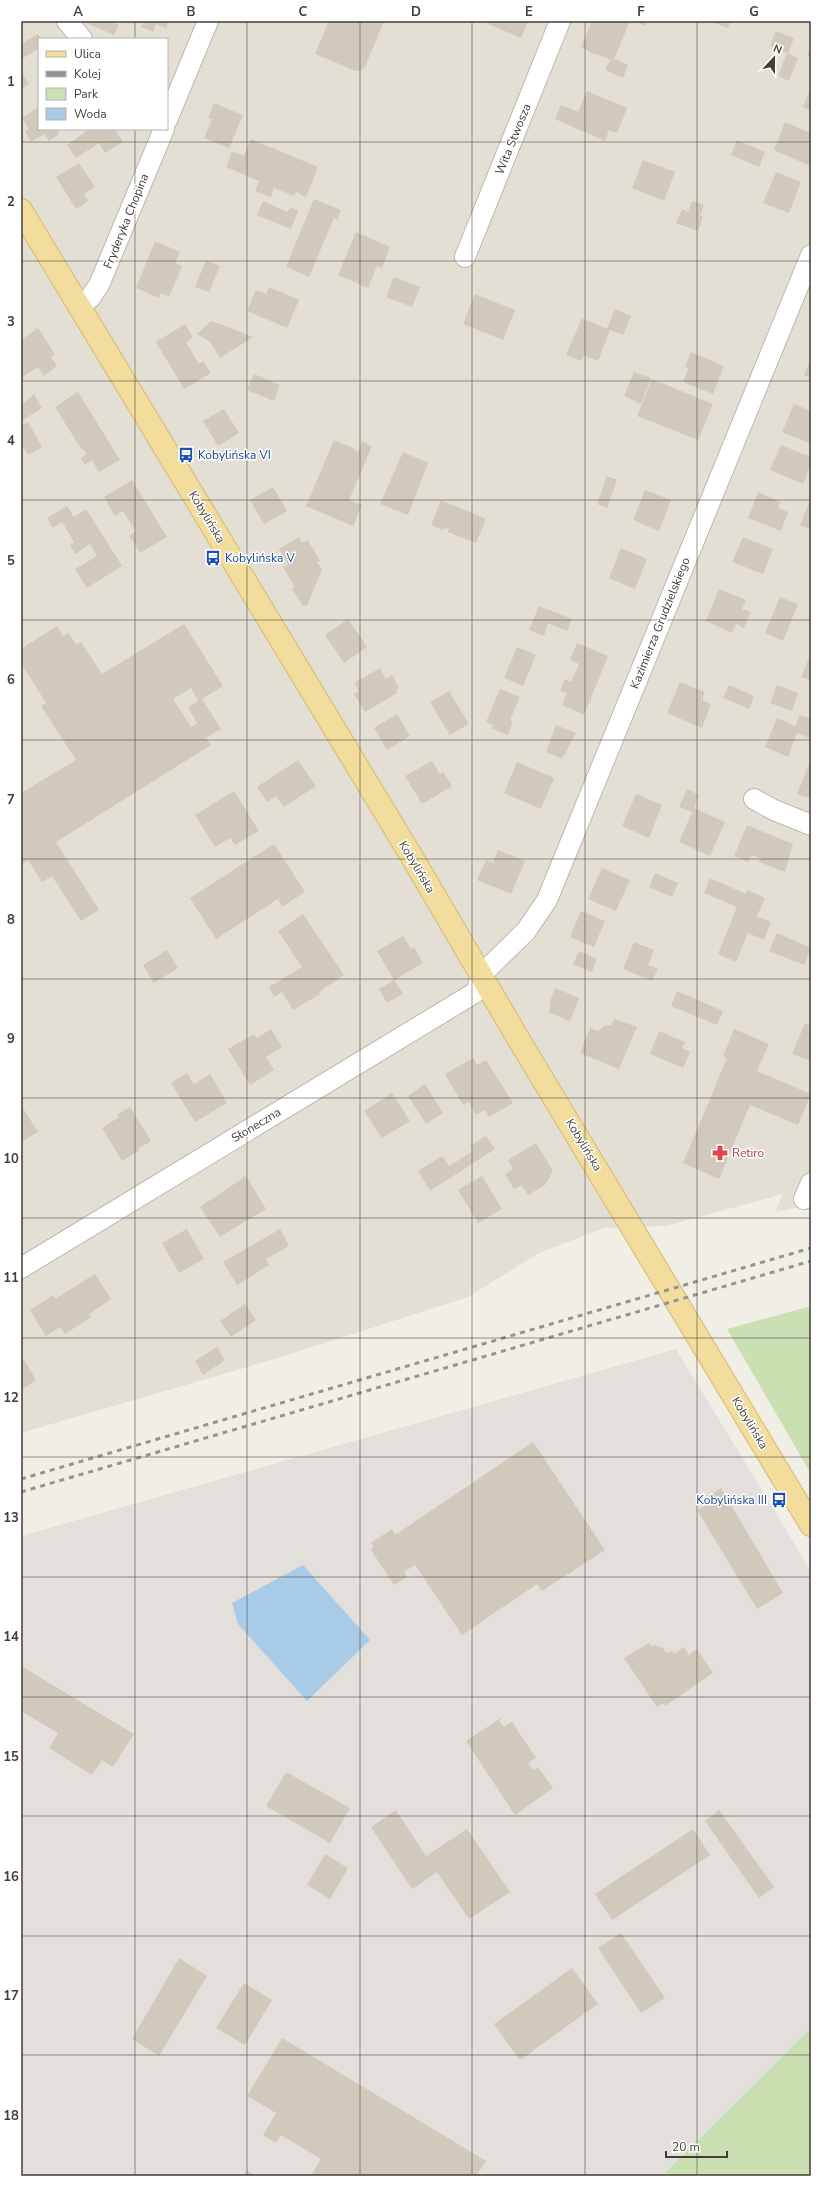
<svg xmlns="http://www.w3.org/2000/svg" width="832" height="2197" font-family="'Nunito Sans',sans-serif">
	<style>
		.residential { fill: #e4dfd4; fill-rule: evenodd }
		.industrial { fill: #e3dfda }
		.green { fill: #cae0b3 }
		.water { fill: #a8cbe7 }
		.building { fill: #d1c9bc; fill-rule: evenodd }
		.lines { fill: none; stroke-linecap: round; stroke-linejoin: round }
		.minor-casing { stroke: #beb8ac; stroke-width: 22 }
		.major-casing { stroke: #d5ba6f; stroke-width: 24 }
		.minor { stroke: #fff; stroke-width: 20 }
		.major { stroke: #f2dd9d; stroke-width: 22 }
		.rail { stroke: #949494; stroke-width: 3; stroke-dasharray: 5 5; stroke-linecap: butt }
		.grid { fill: none; stroke: #423e36; stroke-width: 1; stroke-opacity: 0.55 }
		.labels { text-anchor: middle; dominant-baseline: central; stroke-width: 3; stroke-linejoin: round; paint-order: stroke }
		.street-label { font-size: 12px; fill: #423e36; stroke: #fff }
		.transit-label { font-size: 12px; fill: #164399; stroke: #fff; text-anchor: start }
		.health-label { font-size: 12px; fill: #be3a42; stroke: #fff; text-anchor: start }
		.neatline { fill: none; stroke: #423e36; stroke-width: 1.5 }
		.grid-label { font-size: 13px; text-anchor: middle; font-weight: bold; fill: #423e36 }
	</style>
	<rect width="100%" height="100%" fill="#f1eee6"/>
	<path class="residential" d="M21 21H811V1205L775 1212 783 1194 666 1226 604 1228 539 1253 468 1297 278 1358 21 1433ZM39 39H167V129H39Z"/>
	<polygon class="industrial" points="676,1349 811,1571 811,2028 665,2173 669,2176 21,2176 21,1536"/>
	<g class="green">
		<polygon points="811,1306 811,1474 727,1329"/>
		<polygon points="811,2028 811,2176 669,2176 665,2173"/>
	</g>
	<polygon class="water" points="303,1565 370,1640 307,1701 238,1624 232,1603"/>
	<g class="building">
		<polygon points="90,21 109,21 119,25 114,35 89,24"/>
		<polygon points="144,21 169,21 166,28 156,24 153,32 141,27"/>
		<polygon points="329,21 384,21 365,67 361,71 356,71 315,54"/>
		<polygon points="489,21 528,21 521,38 488,24"/>
		<polygon points="592,21 630,21 614,59 628,65 623,78 605,70 610,60 603,56 601,58 602,56 590,53 591,52 581,47"/>
		<polygon points="634,21 647,21 645,26"/>
		<polygon points="710,21 731,21 728,28"/>
		<polygon points="776,31 794,38 788,53 770,46"/>
		<polygon points="38,34 41,39 39,39 39,49 21,59 21,44"/>
		<polygon points="811,46 811,57 807,56"/>
		<polygon points="787,53 798,58 789,81 778,76"/>
		<polygon points="21,71 29,84 21,89"/>
		<polygon points="811,88 811,111 803,107"/>
		<polygon points="587,91 627,108 617,133 609,130 605,141 555,119 561,105 578,112"/>
		<polygon points="214,103 243,115 229,148 204,138 212,119 208,118"/>
		<polygon points="39,107 39,129 56,129 59,134 49,141 44,134 31,142 25,131 29,129 22,118"/>
		<polygon points="785,122 811,133 810,166 774,150"/>
		<polygon points="89,129 115,129 123,142 105,153 99,143 76,158 67,145"/>
		<polygon points="251,139 318,167 306,197 296,192 294,196 274,188 271,197 255,191 259,181 226,167 232,151 244,156"/>
		<polygon points="737,140 765,152 759,167 731,155"/>
		<polygon points="643,160 675,172 664,201 632,188"/>
		<polygon points="79,163 95,187 84,194 88,201 76,209 56,177"/>
		<polygon points="776,172 801,182 789,213 763,203"/>
		<polygon points="314,199 341,210 337,220 334,218 309,277 286,267"/>
		<polygon points="263,201 288,212 290,207 298,211 291,229 257,215"/>
		<polygon points="692,201 704,205 700,215 703,217 698,231 676,223 682,209 688,212"/>
		<polygon points="356,232 390,247 382,268 377,266 368,288 338,275"/>
		<polygon points="155,241 180,252 175,263 182,266 169,297 161,293 159,298 136,288"/>
		<polygon points="206,260 220,266 209,292 195,287"/>
		<polygon points="394,277 420,287 412,307 386,297"/>
		<polygon points="269,287 299,300 287,328 247,311 256,290 266,294"/>
		<polygon points="475,294 515,310 503,340 463,324"/>
		<polygon points="615,309 631,316 623,335 610,330 598,361 584,355 581,361 566,355 582,318 607,329"/>
		<polygon points="211,321 231,328 253,337 220,358 210,342 197,334"/>
		<polygon points="185,324 193,337 186,342 199,364 203,361 211,373 184,389 156,342"/>
		<polygon points="38,328 55,354 51,357 57,366 44,376 38,367 21,378 21,340"/>
		<polygon points="691,352 724,366 713,394 683,382 689,368 685,367"/>
		<polygon points="811,359 811,378 804,375"/>
		<polygon points="634,372 651,378 641,404 624,396"/>
		<polygon points="254,374 280,385 274,401 247,390"/>
		<polygon points="652,379 713,404 698,440 637,416"/>
		<polygon points="78,392 120,460 99,472 92,460 85,465 81,458 87,454 78,444 55,407"/>
		<polygon points="34,394 42,408 21,421 21,405"/>
		<polygon points="794,404 811,411 809,443 782,432"/>
		<polygon points="224,409 239,433 218,446 203,421"/>
		<polygon points="28,422 42,447 28,455 21,443 21,426"/>
		<polygon points="334,440 355,449 354,450 358,452 362,441 372,446 349,500 362,505 353,526 306,506"/>
		<polygon points="781,445 811,457 811,464 803,484 770,470"/>
		<polygon points="403,452 428,463 408,515 380,504"/>
		<polygon points="607,476 617,480 607,508 597,504"/>
		<polygon points="132,480 167,537 140,553 129,536 136,531 123,511 115,516 104,497"/>
		<polygon points="273,487 287,511 264,524 250,500"/>
		<polygon points="645,490 671,500 659,531 633,520"/>
		<polygon points="758,492 781,502 778,508 788,512 781,531 748,518"/>
		<polygon points="811,498 811,530 800,525"/>
		<polygon points="441,500 486,519 476,543 448,532 449,529 444,528 443,530 431,525"/>
		<polygon points="67,506 74,517 86,509 122,566 87,588 75,569 97,556 90,544 75,554 70,545 74,542 62,522 53,528 47,518"/>
		<polygon points="299,537 302,543 308,540 320,561 317,562 322,569 307,606 303,606 292,589 295,587 283,567 288,564 279,549"/>
		<polygon points="743,537 773,549 763,574 732,562"/>
		<polygon points="621,548 647,559 635,589 609,578"/>
		<polygon points="719,589 746,600 742,609 751,612 744,628 736,624 732,633 706,621"/>
		<polygon points="780,597 798,604 783,641 765,633"/>
		<polygon points="539,606 572,619 567,631 548,623 544,636 529,630"/>
		<polygon points="348,619 367,647 344,663 325,635"/>
		<path d="M184 624 223 686 202 699 221 729 206 738 211 745 56 842 99 910 81 921 52 876 42 882 28 860 21 864V793L76 760 41 706 46 703 21 663V649L57 626 63 636 69 633 76 645 81 642 102 674ZM191 688 198 701 188 707 197 723 191 727 173 699Z"/>
		<polygon points="577,643 608,656 584,715 562,705 567,693 560,691 565,679 571,682 579,664 570,660"/>
		<polygon points="517,647 536,655 523,686 504,678"/>
		<polygon points="811,654 811,681 801,677"/>
		<polygon points="380,668 386,679 392,675 399,688 396,690 397,693 365,712 354,694 359,691 354,683"/>
		<polygon points="680,682 705,692 702,700 711,704 702,728 667,713"/>
		<polygon points="729,685 754,696 749,709 723,698"/>
		<polygon points="777,685 798,693 792,711 770,703"/>
		<polygon points="500,689 520,697 510,720 513,721 508,735 491,728 493,725 486,722"/>
		<polygon points="449,691 469,724 450,735 430,702"/>
		<polygon points="397,714 410,736 387,750 374,728"/>
		<polygon points="800,715 811,719 811,732 809,738 797,733 788,757 765,747 777,718 795,726"/>
		<polygon points="556,725 576,733 562,759 546,752"/>
		<polygon points="298,760 316,786 284,807 276,796 267,802 257,787"/>
		<polygon points="432,761 440,774 443,772 452,786 422,804 405,776"/>
		<polygon points="517,762 554,778 541,809 504,793"/>
		<polygon points="809,765 811,766 811,799 797,794"/>
		<polygon points="687,789 699,795 694,808 725,822 710,856 679,842 692,812 679,807"/>
		<polygon points="234,791 259,831 235,845 230,838 215,847 195,815"/>
		<polygon points="636,794 662,805 649,838 622,826"/>
		<polygon points="747,825 793,844 785,872 759,862 761,859 752,855 748,862 734,856"/>
		<polygon points="274,844 305,892 282,907 278,899 216,939 190,898"/>
		<polygon points="498,850 525,861 511,894 477,880 486,860 493,863"/>
		<polygon points="602,868 630,880 616,911 588,899"/>
		<polygon points="655,873 678,883 672,897 649,887"/>
		<polygon points="710,878 746,894 747,890 765,898 757,916 771,922 764,940 748,933 736,962 718,954 737,907 704,893"/>
		<polygon points="581,911 605,921 594,947 570,937"/>
		<polygon points="303,914 344,975 319,992 320,994 293,1010 282,992 274,997 269,987 302,967 278,931"/>
		<polygon points="777,933 811,948 804,965 769,951"/>
		<polygon points="403,936 411,949 414,947 423,963 394,980 377,951"/>
		<polygon points="634,942 654,950 648,965 658,969 652,981 623,969"/>
		<polygon points="167,950 178,968 154,983 143,965"/>
		<polygon points="579,951 597,959 592,972 573,964"/>
		<polygon points="394,980 403,994 387,1003 379,989"/>
		<polygon points="555,988 579,998 570,1021 549,1012 551,1005 549,1004"/>
		<polygon points="677,991 723,1011 717,1025 671,1006"/>
		<polygon points="615,1019 637,1027 619,1069 580,1053 590,1028 598,1031 605,1025 611,1025"/>
		<polygon points="805,1023 811,1026 811,1061 792,1054"/>
		<polygon points="271,1029 282,1047 266,1057 274,1070 250,1085 228,1049 254,1034 257,1038"/>
		<polygon points="734,1029 769,1044 757,1071 811,1094 798,1125 750,1105 719,1179 683,1163 727,1058 723,1056"/>
		<polygon points="659,1031 685,1042 682,1048 690,1052 683,1068 650,1054"/>
		<polygon points="473,1058 477,1065 486,1060 513,1103 489,1117 485,1110 476,1115 469,1102 463,1105 445,1074"/>
		<polygon points="187,1073 194,1084 210,1074 227,1103 195,1122 171,1083"/>
		<polygon points="425,1084 443,1113 426,1124 408,1096"/>
		<polygon points="392,1093 410,1121 382,1138 364,1111"/>
		<polygon points="21,1105 38,1132 21,1142"/>
		<polygon points="130,1107 151,1141 138,1149 139,1151 122,1161 102,1128 119,1117 117,1115"/>
		<polygon points="486,1136 495,1149 430,1191 418,1171 442,1156 449,1166 473,1151 470,1146"/>
		<polygon points="536,1143 553,1171 545,1185 528,1195 522,1185 514,1189 505,1174 513,1169 508,1160"/>
		<polygon points="246,1176 266,1209 220,1237 200,1207"/>
		<polygon points="482,1176 502,1209 478,1223 458,1190"/>
		<polygon points="187,1229 204,1259 179,1273 162,1243"/>
		<polygon points="280,1229 289,1246 266,1259 269,1265 237,1285 223,1262"/>
		<polygon points="95,1274 111,1299 89,1314 91,1317 65,1334 60,1327 46,1336 30,1310 53,1295 55,1299"/>
		<polygon points="245,1304 256,1320 231,1337 220,1321"/>
		<polygon points="217,1347 225,1360 203,1375 195,1361"/>
		<polygon points="21,1355 36,1380 21,1390"/>
		<polygon points="533,1442 605,1550 542,1591 537,1584 462,1635 415,1565 404,1572 407,1577 394,1585 371,1550 374,1547 371,1543 392,1529 395,1535"/>
		<polygon points="721,1488 783,1593 757,1609 697,1510 708,1504 705,1498"/>
		<polygon points="649,1643 652,1647 654,1645 663,1648 667,1653 672,1651 674,1654 684,1647 689,1655 697,1649 713,1673 665,1706 663,1703 657,1707 624,1658"/>
		<polygon points="21,1666 134,1734 113,1767 102,1760 92,1775 49,1748 58,1733 21,1711"/>
		<polygon points="504,1716 499,1721 504,1727 512,1722 536,1758 528,1763 533,1770 538,1767 553,1788 515,1815 466,1741"/>
		<polygon points="286,1772 350,1808 330,1843 266,1806"/>
		<polygon points="396,1810 426,1856 467,1829 510,1892 469,1919 437,1872 412,1889 371,1827"/>
		<polygon points="719,1810 774,1887 759,1898 705,1821"/>
		<polygon points="693,1829 710,1855 612,1920 595,1894"/>
		<polygon points="325,1854 348,1868 330,1899 307,1885"/>
		<polygon points="621,1933 665,1998 641,2013 598,1948"/>
		<polygon points="179,1958 207,1976 159,2056 132,2039"/>
		<polygon points="572,1968 598,2004 520,2060 494,2024"/>
		<polygon points="244,1983 272,2000 245,2045 216,2028"/>
		<polygon points="282,2038 486,2161 476,2176 311,2176 321,2159 281,2135 276,2143 263,2135 276,2113 247,2096"/>
		<polygon points="247,2170 256,2176 243,2176"/>
	</g>
	<g class="lines">
		<defs>
			<g id="minor">
				<polyline points="67,21 82,39"/>
				<polyline points="167,120 208,21"/>
				<polyline points="465,257 560,21"/>
				<polyline points="79,306 90,298 99,285 164,129"/>
				<polyline points="754,799 774,810 811,825"/>
				<polyline points="804,1199 811,1183"/>
				<polyline points="21,1268 476,992 482,974 526,931 547,900 811,255"/>
			</g>
			<polyline id="major" points="21,210 412,857 519,1040 811,1525"/>
		</defs>
		<use href="#minor" class="minor-casing"/>
		<use href="#major" class="major-casing"/>
		<use href="#minor" class="minor"/>
		<use href="#major" class="major"/>
		<g class="rail">
			<polyline points="21,1479 811,1248"/>
			<polyline points="21,1492 811,1261"/>
		</g>
	</g>
	<path class="grid" d="M135 21V39M247 21V2176M360 21V2176M472 21V2176M585 21V2176M697 21V2176M135 129V2176M21 142H811M21 261H811M21 381H811M21 500H811M21 620H811M21 740H811M21 859H811M21 979H811M21 1098H811M21 1218H811M21 1338H811M21 1457H811M21 1577H811M21 1697H811M21 1816H811M21 1936H811M21 2055H811"/>
	<defs>
		<symbol id="bus-bare" viewBox="-9 -9 18 18"><path d="M-5-6H5V4H4V6H2V4H-2V6H-4V4H-5ZM-3.5-4V0h7V-4ZM-3.5 1.2v1.5H-2V1.2ZM2 1.2v1.5H3.5V1.2Z" fill="#1a4fb4" stroke="#fff" stroke-width="2.5" paint-order="stroke"/></symbol>
		<symbol id="pharmacy-bare" viewBox="-9 -9 18 18"><path d="M-2-6h4v4h4v4h-4v4h-4v-4h-4v-4h4Z" fill="#e0444e" stroke="#fff" stroke-width="2.5" paint-order="stroke"/></symbol>
	</defs>
	<g fill-rule="evenodd">
		<use href="#bus-bare" x="175" y="444" width="22" height="22"/>
		<use href="#bus-bare" x="202" y="547" width="22" height="22"/>
		<use href="#pharmacy-bare" x="709" y="1142" width="22" height="22"/>
		<use href="#bus-bare" x="768" y="1489" width="22" height="22"/>
	</g>
	<g class="labels">
		<g class="street-label">
			<text transform="translate(513 139) rotate(-68)">Wita Stwosza</text>
			<text transform="translate(126 221) rotate(-68)">Fryderyka Chopina</text>
			<text transform="translate(207 517) rotate(59)">Kobylińska</text>
			<text transform="translate(660 623) rotate(-68)">Kazimierza Grudzielskiego</text>
			<text transform="translate(417 867) rotate(59)">Kobylińska</text>
			<text transform="translate(256 1125) rotate(-31)">Słoneczna</text>
			<text transform="translate(584 1145) rotate(59)">Kobylińska</text>
			<text transform="translate(750 1423) rotate(59)">Kobylińska</text>
		</g>
		<g class="transit-label">
			<text x="198" y="455">Kobylińska VI</text>
			<text x="225" y="558">Kobylińska V</text>
			<text x="767" y="1500" text-anchor="end">Kobylińska III</text>
		</g>
		<g class="health-label">
			<text x="732" y="1153">Retiro</text>
		</g>
	</g>
	<rect width="832" height="2197" fill="none" stroke="#ffffff" stroke-width="44"/>
	<rect x="38" y="38" width="130" height="92" fill="#ffffff" stroke="#b3b2af"/>
	<rect x="46" y="51" width="20" height="6" fill="#f2dd9d" stroke="#b3b2af"/>
	<text x="74" y="58" font-size="12" fill="#423e36">Ulica</text>
	<rect x="46" y="71" width="20" height="6" fill="#949494" stroke="#b3b2af"/>
	<text x="74" y="78" font-size="12" fill="#423e36">Kolej</text>
	<rect x="46" y="88" width="20" height="12" fill="#cae0b3" stroke="#b3b2af"/>
	<text x="74" y="98" font-size="12" fill="#423e36">Park</text>
	<rect x="46" y="108" width="20" height="12" fill="#a8cbe7" stroke="#b3b2af"/>
	<text x="74" y="118" font-size="12" fill="#423e36">Woda</text>
	<g transform="translate(774 58) rotate(22)" stroke="#ffffff" stroke-width="3" paint-order="stroke">
	<path d="M0-3L7 15L0 10L-7 15Z" fill="#423e36"/>
	<text y="-6" font-size="11" font-weight="bold" text-anchor="middle" fill="#423e36">N</text>
	</g>
	<path d="M666 2151v6h61v-6" fill="none" stroke="#423e36" stroke-width="2"/>
	<text x="672" y="2151" font-size="12" fill="#423e36" stroke="#ffffff" stroke-width="3" paint-order="stroke">20 m</text>
	<rect x="22" y="22" width="788" height="2153" class="neatline"/>
	<g class="grid-label">
		<text x="78" y="16">A</text>
		<text x="191" y="16">B</text>
		<text x="303" y="16">C</text>
		<text x="416" y="16">D</text>
		<text x="529" y="16">E</text>
		<text x="641" y="16">F</text>
		<text x="754" y="16">G</text>
		<text x="11" y="86">1</text>
		<text x="11" y="206">2</text>
		<text x="11" y="326">3</text>
		<text x="11" y="445">4</text>
		<text x="11" y="565">5</text>
		<text x="11" y="684">6</text>
		<text x="11" y="804">7</text>
		<text x="11" y="924">8</text>
		<text x="11" y="1043">9</text>
		<text x="11" y="1163">10</text>
		<text x="11" y="1282">11</text>
		<text x="11" y="1402">12</text>
		<text x="11" y="1522">13</text>
		<text x="11" y="1641">14</text>
		<text x="11" y="1761">15</text>
		<text x="11" y="1881">16</text>
		<text x="11" y="2000">17</text>
		<text x="11" y="2120">18</text>
	</g>
</svg>
